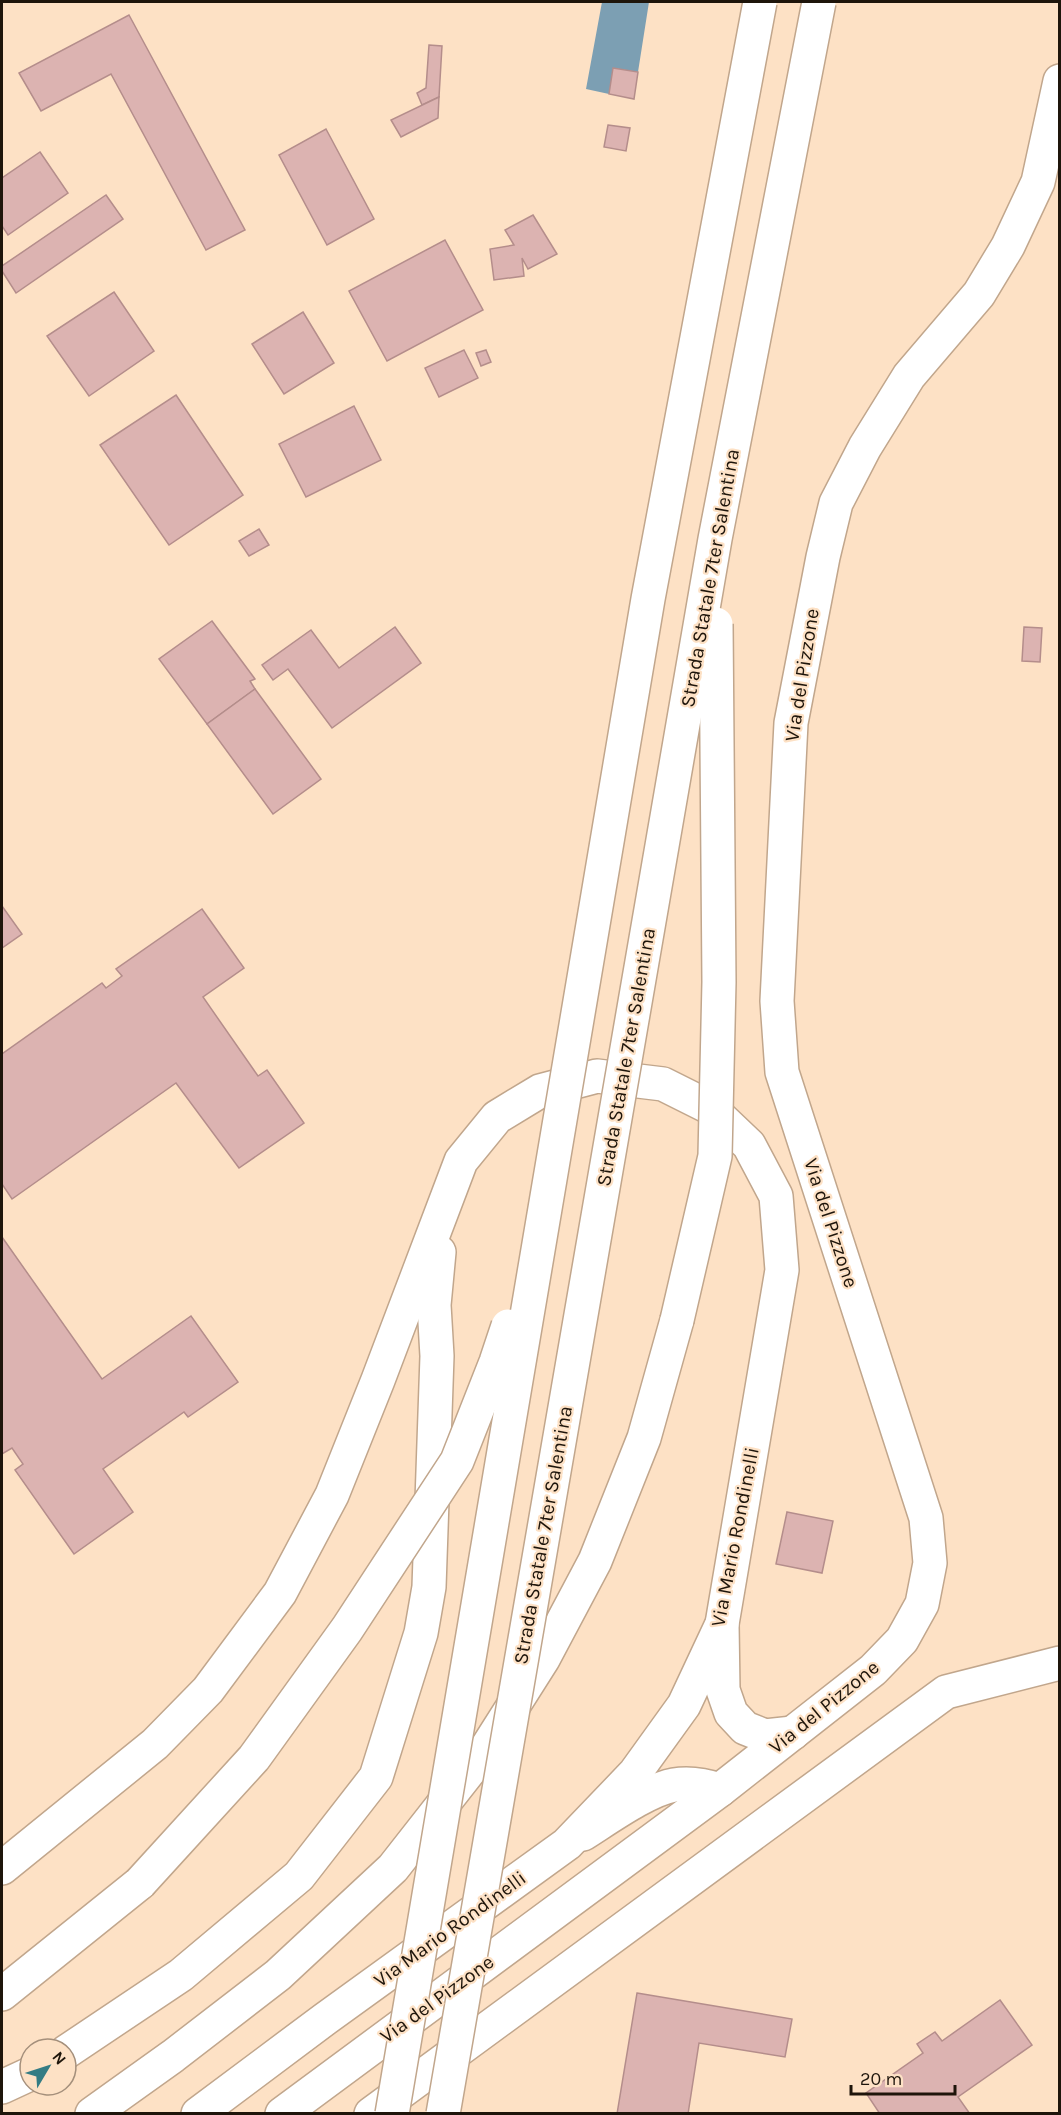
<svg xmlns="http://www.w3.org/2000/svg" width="1061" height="2115" font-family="Karla,sans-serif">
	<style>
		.water { fill: #7c9fb3 }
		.building { fill: #dcb3b1; stroke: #b48d8b; stroke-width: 1.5 }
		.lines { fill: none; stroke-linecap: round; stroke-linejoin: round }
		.minor-casing { stroke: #c1a68c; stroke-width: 36 }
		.major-casing { stroke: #c1a68c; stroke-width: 36 }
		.highway-casing { stroke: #c1a68c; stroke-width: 36 }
		.minor { stroke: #fff; stroke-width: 33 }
		.major { stroke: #fff; stroke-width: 33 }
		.highway { stroke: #fff; stroke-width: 33 }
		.highway-bridge-casing { stroke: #c1a68c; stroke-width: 36; stroke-linecap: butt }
		.highway-bridge { stroke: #fff; stroke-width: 33 }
		.labels { text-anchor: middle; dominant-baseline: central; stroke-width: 4.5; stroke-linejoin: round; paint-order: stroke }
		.street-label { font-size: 20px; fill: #1e150b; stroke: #fde1c5 }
	</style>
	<rect width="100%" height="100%" fill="#fde1c5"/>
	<polygon class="water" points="602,2 649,2 638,72 613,68 609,94 586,89"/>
	<g class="building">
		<polygon points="129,15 245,230 206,250 111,74 41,111 19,73"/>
		<polygon points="429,45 442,46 439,97 422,105 417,93 426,88"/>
		<polygon points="613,68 638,72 634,99 609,94"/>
		<polygon points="439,97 438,118 401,137 391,120"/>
		<polygon points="608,125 630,128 626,151 604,147"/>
		<polygon points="326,129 374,219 327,245 279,155"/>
		<polygon points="40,152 68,193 8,235 2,226 2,178"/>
		<polygon points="106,195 123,219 16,293 2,271 2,266"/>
		<polygon points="533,215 557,254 528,269 522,258 524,276 494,280 490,249 514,245 505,230"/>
		<polygon points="445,240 483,310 387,361 349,291"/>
		<polygon points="114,292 154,351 89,396 47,336"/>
		<polygon points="303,312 334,363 284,394 252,344"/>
		<polygon points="464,350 478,378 439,397 425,368"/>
		<polygon points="486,350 491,362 481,366 476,353"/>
		<polygon points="176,395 243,495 169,545 100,445"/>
		<polygon points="354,406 381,460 306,497 279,444"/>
		<polygon points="259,529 269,545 249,556 239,541"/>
		<polygon points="212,621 255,679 250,681 255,689 207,724 159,659"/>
		<polygon points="395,627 421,663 332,728 288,669 273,680 262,665 311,630 339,668"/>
		<polygon points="1024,627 1042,628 1040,662 1022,661"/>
		<polygon points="255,689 321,779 273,814 207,724"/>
		<polygon points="2,906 22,934 2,948"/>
		<polygon points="202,909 244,968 203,997 258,1076 267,1070 304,1123 239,1168 176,1083 12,1199 2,1184 2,1054 102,983 106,988 122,976 116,969"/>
		<polygon points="2,1237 102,1379 191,1316 238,1382 188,1417 184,1412 103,1469 133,1512 74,1554 15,1470 23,1464 12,1448 2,1454"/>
		<polygon points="787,1512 833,1521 822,1573 776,1564"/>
		<polygon points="637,1993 792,2019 785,2057 699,2043 688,2114 617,2114"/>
		<polygon points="1000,2000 1032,2045 958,2097 970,2114 880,2114 866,2093 923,2053 917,2044 935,2032 942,2041"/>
	</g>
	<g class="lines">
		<defs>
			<g id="minor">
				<polyline points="722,1624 723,1690 731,1713 745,1728 765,1736 793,1733"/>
				<path d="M583 1834C607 1819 647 1790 674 1785 690 1782 705 1785 720 1790"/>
				<polyline points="282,2114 720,1790 873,1670 902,1640 922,1604 930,1563 926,1518 782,1072 777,1001 791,723 823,557 836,503 865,447 909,376 979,294 1008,246 1038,182 1060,81"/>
				<polyline points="371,2114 946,1692 1060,1663"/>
			</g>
			<g id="major">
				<polyline points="2,1868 155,1744 208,1690 280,1593 332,1495 378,1380 461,1161 497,1117 540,1091 597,1076 663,1084 709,1107 749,1145 776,1196 782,1270 722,1624 684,1705 635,1773 567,1844 325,2019 198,2114"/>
				<polyline points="66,2052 181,1975 299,1876 376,1777 421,1633 429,1587 437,1356 434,1305 439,1252"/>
				<polyline points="2,2087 30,2074"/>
			</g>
			<g id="highway">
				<polyline points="2,1994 140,1883"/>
				<polyline points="92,2114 173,2056 278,1975 393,1868 484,1752 543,1659 595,1561 644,1438 677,1320"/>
			</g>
		</defs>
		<use href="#minor" class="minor-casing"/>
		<use href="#major" class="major-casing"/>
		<use href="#highway" class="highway-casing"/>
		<use href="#minor" class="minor"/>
		<use href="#major" class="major"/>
		<use href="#highway" class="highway"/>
		<defs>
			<g id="highway-bridge">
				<polyline points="677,1320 715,1156 719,982 716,624"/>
				<polyline points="140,1883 254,1758 347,1629 457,1461 496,1362 508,1326"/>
				<polyline points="392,2114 648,599 760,2"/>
				<polyline points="443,2114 715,539 819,2"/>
			</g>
		</defs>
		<use href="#highway-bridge" class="highway-bridge-casing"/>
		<use href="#highway-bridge" class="highway-bridge"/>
	</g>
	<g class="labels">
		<g class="street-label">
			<text transform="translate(710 578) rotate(-80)">Strada Statale 7ter Salentina</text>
			<text transform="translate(802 675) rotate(-81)">Via del Pizzone</text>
			<text transform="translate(626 1057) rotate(-80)">Strada Statale 7ter Salentina</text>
			<text transform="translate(831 1223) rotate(72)">Via del Pizzone</text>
			<text transform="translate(543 1535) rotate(-80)">Strada Statale 7ter Salentina</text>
			<text transform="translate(735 1537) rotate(-79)">Via Mario Rondinelli</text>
			<text transform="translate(824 1707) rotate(-39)">Via del Pizzone</text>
			<text transform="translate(450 1929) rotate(-36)">Via Mario Rondinelli</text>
			<text transform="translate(437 1999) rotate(-36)">Via del Pizzone</text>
		</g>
	</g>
	<rect width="1061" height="2115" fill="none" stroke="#1e150b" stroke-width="6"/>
	<g transform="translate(48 2067) rotate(51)"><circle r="28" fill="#fde1c5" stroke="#a48f7b" stroke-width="1.5"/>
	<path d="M0-4.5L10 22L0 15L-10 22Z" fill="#347c84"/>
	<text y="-9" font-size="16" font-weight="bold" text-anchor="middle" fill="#1e150b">N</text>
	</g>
	<path d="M851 2085v9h104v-9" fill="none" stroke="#1e150b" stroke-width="3"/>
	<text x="860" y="2085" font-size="18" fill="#1e150b" stroke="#fde1c5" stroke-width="4.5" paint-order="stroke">20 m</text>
</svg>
